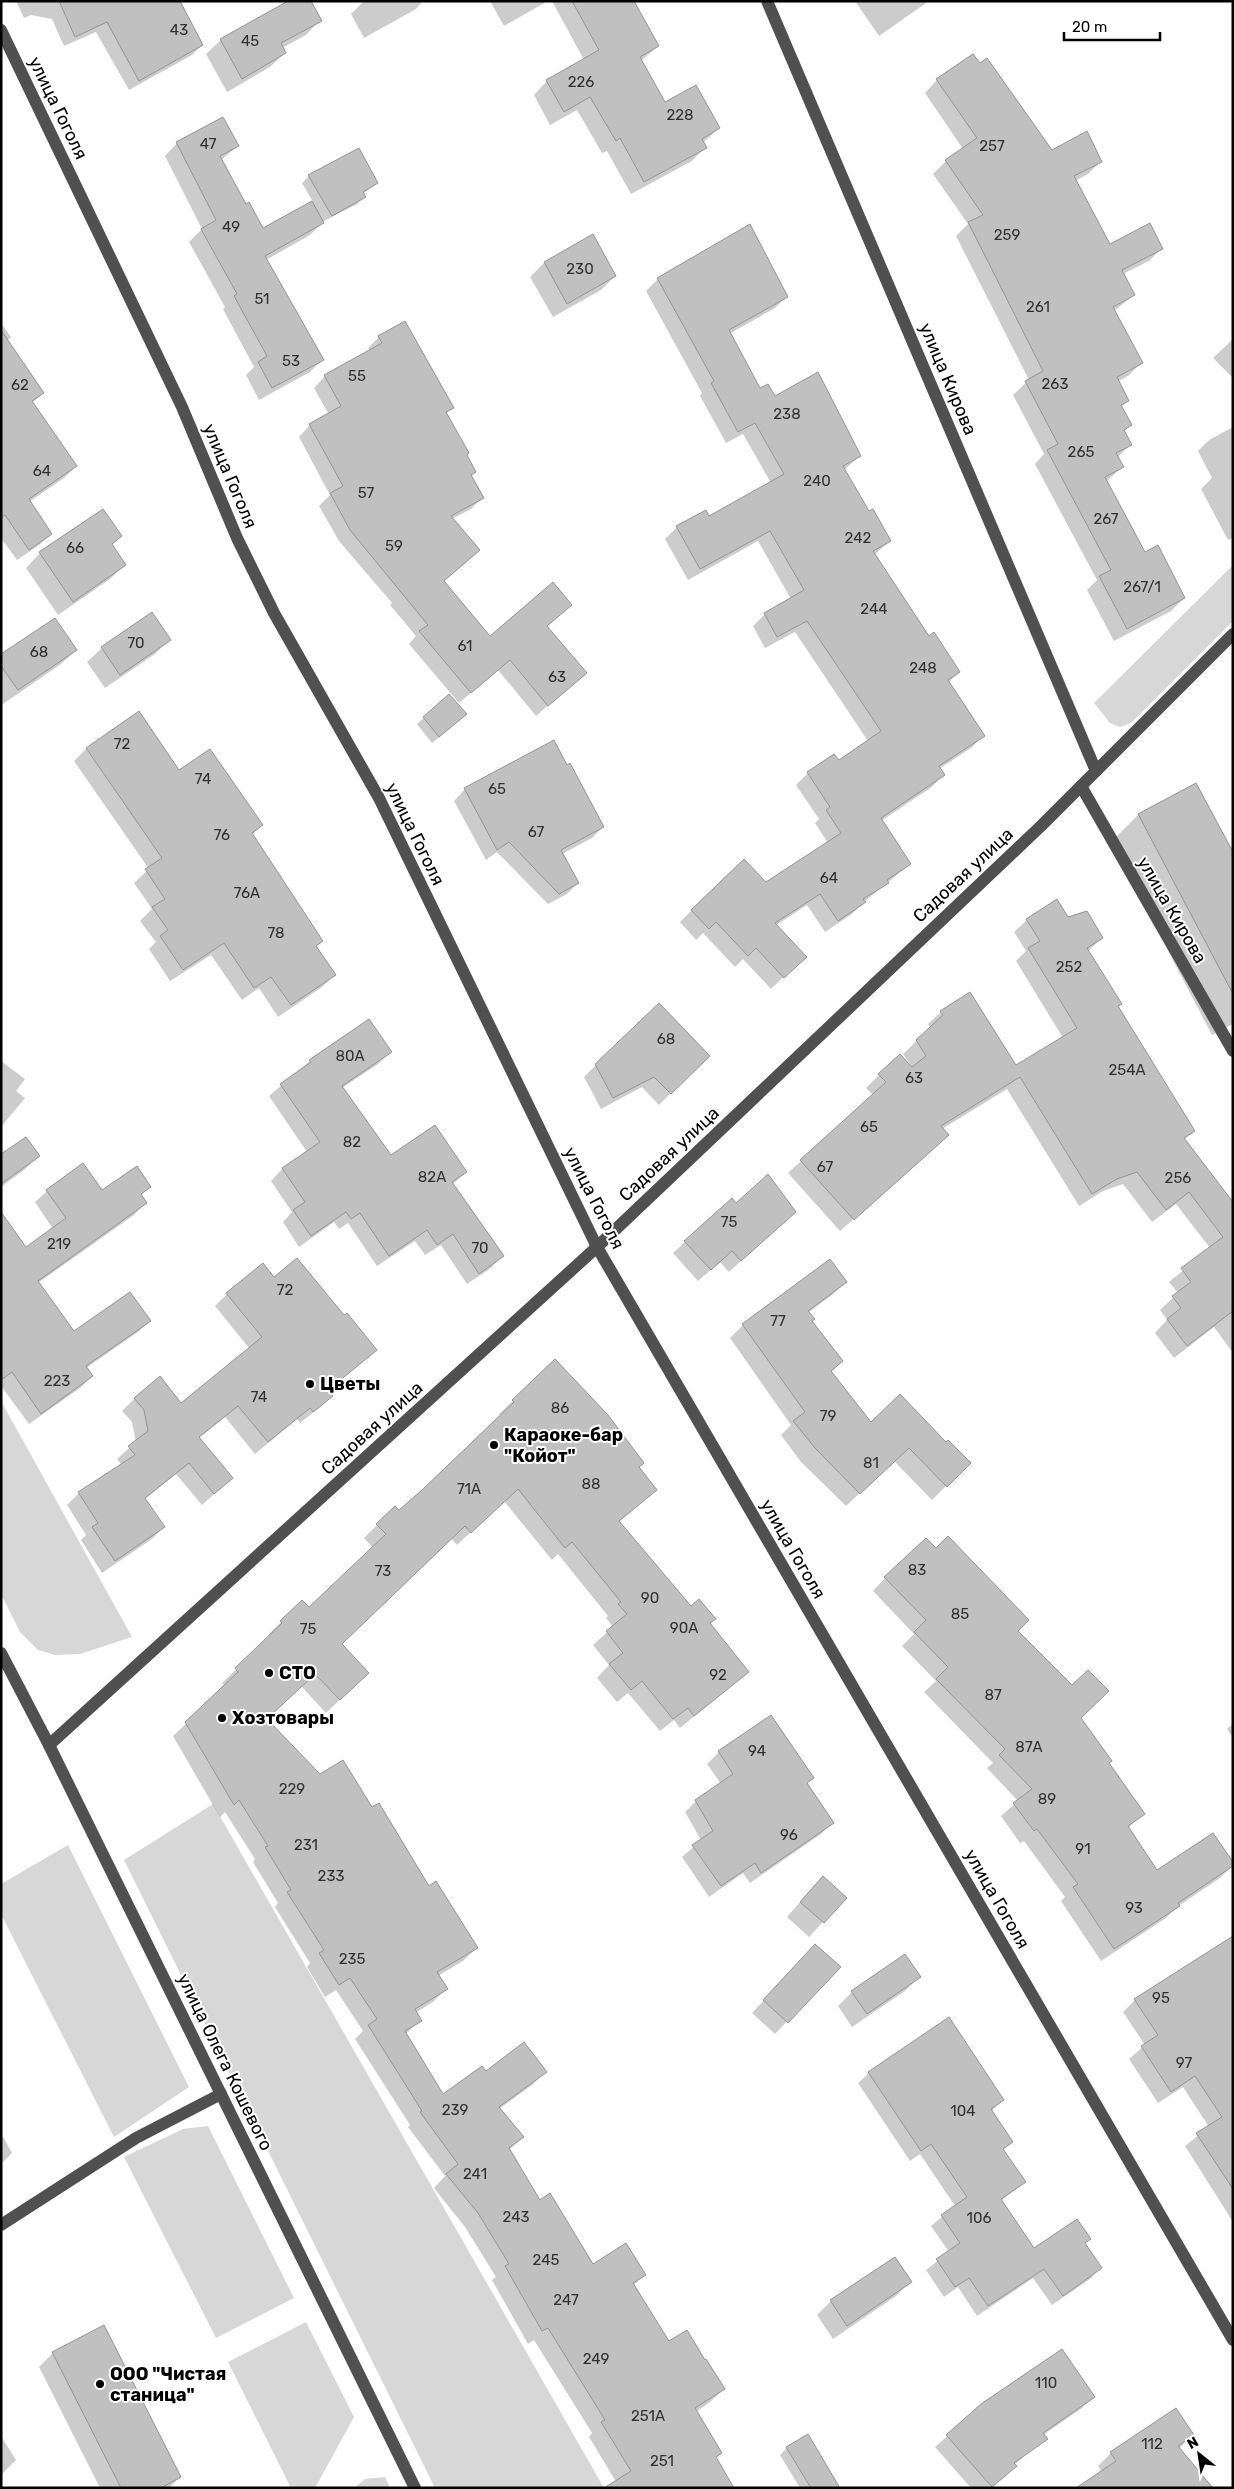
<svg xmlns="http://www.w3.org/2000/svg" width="1234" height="2489" font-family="Rubik,sans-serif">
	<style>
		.green { fill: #d7d7d7 }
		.shadow { fill: #0003 }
		.building { fill: #c0c0c0; stroke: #949494 }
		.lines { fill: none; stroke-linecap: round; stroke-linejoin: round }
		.minor { stroke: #505050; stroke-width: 12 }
		.poi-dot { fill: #000; stroke: #fff; stroke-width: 2 }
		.labels { text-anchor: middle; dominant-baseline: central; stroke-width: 4; stroke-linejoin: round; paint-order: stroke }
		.number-label { font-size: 15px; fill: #303030 }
		.street-label { font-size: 18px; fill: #000; stroke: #fff }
		.poi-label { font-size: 18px; font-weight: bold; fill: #000; stroke: #fff; text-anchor: start }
	</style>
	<rect width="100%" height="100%" fill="#fff"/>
	<g class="green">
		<polygon points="1233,565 1233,621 1131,723 1120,727 1110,723 1094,703"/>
		<polygon points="1,1401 132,1637 80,1654 55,1655 38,1650 20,1632 1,1594"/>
		<polygon points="213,1804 604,2488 435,2488 124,1860"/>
		<polygon points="68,1845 189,2087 114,2137 1,1914 1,1884"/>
		<polygon points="208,2126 294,2298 216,2338 124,2157 183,2129"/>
		<polygon points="306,2322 354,2417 315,2488 291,2488 228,2362"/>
		<polygon points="385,2477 390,2488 354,2488 365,2479"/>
	</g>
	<g class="shadow">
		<polygon points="16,1 169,1 202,45 192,55 129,90 96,32 64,46 52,19 31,15 24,18"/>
		<polygon points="364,1 423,1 416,9 364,38 351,14"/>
		<polygon points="490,1 548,1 504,26"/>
		<polygon points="552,1 633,1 658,46 641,61 665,104 719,128 703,143 705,147 692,161 631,194 607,151 602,153 577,110 550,125 534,95 547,81 584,60"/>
		<polygon points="855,1 929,1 879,36"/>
		<polygon points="320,20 306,35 282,48 285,53 270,67 227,92 206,54 221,40"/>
		<polygon points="937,80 1051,151 1101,161 1088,174 1075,181 1109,246 1161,249 1149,261 1123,274 1134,295 1114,311 1141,363 1128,376 1117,382 1128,401 1121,407 1130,425 1124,431 1131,444 1117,458 1122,467 1106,482 1144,554 1184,598 1171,611 1114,641 1087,590 1097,580 1035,464 1044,454 1013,395 1029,380 956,236 968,224 933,174 946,161 963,149 925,93"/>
		<polygon points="177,143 238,146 221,160 246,205 263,230 313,202 302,183 309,176 377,183 363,194 364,197 357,204 324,221 310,235 266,260 322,360 310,372 259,400 246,375 254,367 223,309 225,307 189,242 202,229 165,156"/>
		<polygon points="750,226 787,296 775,308 729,334 760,390 860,456 844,470 869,513 890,541 874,555 928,637 959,672 948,683 983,736 971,748 939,769 943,775 932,787 881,821 909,863 897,875 864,902 852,914 825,932 807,905 775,926 793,968 771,989 743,959 735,967 703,933 696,940 680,922 692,910 766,884 828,843 815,823 819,819 796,785 808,773 838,762 868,741 795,632 765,648 753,626 765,614 791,599 758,541 688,580 665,539 677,527 709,518 771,483 743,434 726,443 700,396 702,393 646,291 658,279"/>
		<polygon points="593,236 615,276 601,290 553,317 530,277 544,263"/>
		<polygon points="1,323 11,337 7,341 43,393 32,403 76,466 64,478 29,502 51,534 39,545 17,560 1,538"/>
		<polygon points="379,337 452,408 446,414 475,472 470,476 482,498 471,509 452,519 478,550 443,582 490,638 571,605 546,627 585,673 536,716 498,670 459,703 409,644 416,636 390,605 392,603 339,541 319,506 330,495 299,437 310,425 329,415 314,388 325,376 370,351 368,348"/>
		<polygon points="1233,339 1233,378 1213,358"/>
		<polygon points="1233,427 1233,538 1228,540 1201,489 1212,478 1198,451 1209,440"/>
		<polygon points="121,536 111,546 125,565 110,579 58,615 26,568 40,553"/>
		<polygon points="169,640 155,654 105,688 87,662 102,648"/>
		<polygon points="76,650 61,664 3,704 1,701 1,656"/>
		<polygon points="449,696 458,721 432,743 417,724"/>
		<polygon points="139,713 179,772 262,825 252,835 322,941 315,947 334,975 322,987 278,1017 259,988 242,1000 211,955 170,981 149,949 156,942 140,921 152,909 134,883 149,869 74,761 86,749"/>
		<polygon points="1196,785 1233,855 1233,1024 1212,1035 1111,842 1138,815"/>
		<polygon points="465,789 603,827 592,838 562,854 578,883 567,894 548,904 497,852 486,860 454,801"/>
		<polygon points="1068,918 1102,938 1088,951 1117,1007 1193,1131 1184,1140 1233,1206 1233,1353 1214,1327 1174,1358 1155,1333 1167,1320 1160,1310 1178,1293 1169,1282 1210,1248 1176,1204 1152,1222 1123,1184 1103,1191 1079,1206 1007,1089 942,1129 935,1147 840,1231 788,1173 873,1095 866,1088 879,1075 912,1067 903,1054 930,1028 928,1024 941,1012 1015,1067 1063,1038 1016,961 1026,951 1014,932 1027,920"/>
		<polygon points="390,1052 378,1064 342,1088 391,1157 466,1172 452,1185 502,1256 491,1268 467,1284 441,1245 425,1255 415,1241 377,1266 348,1223 339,1229 334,1222 299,1247 283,1222 292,1212 271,1181 282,1169 307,1152 269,1096 310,1061"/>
		<polygon points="708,1056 659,1105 642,1087 601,1109 584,1077 596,1065"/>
		<polygon points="1,1061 25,1079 16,1091 25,1098 1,1127"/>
		<polygon points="1,1156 39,1156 24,1170 1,1187"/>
		<polygon points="150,1187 140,1196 145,1203 134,1215 38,1283 74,1332 150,1320 138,1332 86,1368 92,1376 80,1388 29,1424 1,1386 1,1215 25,1249 53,1229 35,1202 47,1191 101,1192"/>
		<polygon points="736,1205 782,1223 729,1272 720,1262 698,1281 673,1253 685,1242"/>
		<polygon points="274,1278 344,1317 375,1350 328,1391 331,1396 319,1408 300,1423 297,1419 255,1454 225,1417 199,1438 232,1478 202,1505 176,1474 145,1499 164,1527 152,1539 102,1573 81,1540 86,1535 67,1505 79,1493 122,1465 117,1459 136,1442 132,1422 122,1411 135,1398 181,1405 249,1348 215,1306 227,1294"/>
		<polygon points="845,1282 832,1295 808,1313 811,1321 842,1361 831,1372 871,1424 969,1463 932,1500 894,1461 846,1506 801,1462 781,1435 791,1425 730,1338 743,1325"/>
		<polygon points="555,1361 656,1489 619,1522 691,1607 709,1624 748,1672 680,1728 674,1720 660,1731 628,1693 617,1702 597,1678 609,1665 593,1645 613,1627 606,1618 608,1616 558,1554 552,1560 504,1501 457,1545 451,1538 340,1644 354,1686 326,1713 301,1686 266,1719 320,1776 372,1809 429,1888 476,1948 463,1961 438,1976 446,1989 433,2002 415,2013 420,2020 405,2035 443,2096 486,2072 545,2072 532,2085 499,2109 522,2137 509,2150 540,2201 592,2266 644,2275 633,2286 669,2343 724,2389 710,2402 696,2412 721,2453 715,2458 618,2485 589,2437 592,2433 534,2340 528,2344 492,2280 496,2277 465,2227 434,2188 445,2176 408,2127 410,2125 355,2039 363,2031 336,1990 325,1997 307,1967 310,1963 275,1907 278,1903 253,1862 255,1859 225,1812 220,1817 173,1736 226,1686 222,1683 270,1637 268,1635 281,1622 302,1602 309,1609 373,1548 364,1538 377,1525 395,1508 399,1512 501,1416 499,1414"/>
		<polygon points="885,1578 1017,1631 1144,1813 1128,1828 1156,1872 1233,1865 1220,1878 1177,1907 1166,1918 1101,1961 1061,1901 1065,1897 1024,1841 1020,1843 1001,1816 1018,1801 987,1768 993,1763 924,1692 936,1681 902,1646 914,1634 873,1591"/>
		<polygon points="771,1717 813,1778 806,1784 832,1823 821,1834 750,1883 743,1873 709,1897 682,1857 701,1840 685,1812 696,1801 721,1784 707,1764 719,1752"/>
		<polygon points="1233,1724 1233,1738 1227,1729"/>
		<polygon points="809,1892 845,1898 809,1937 787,1917"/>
		<polygon points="803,1958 839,1967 775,2034 752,2013"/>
		<polygon points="919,1977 905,1991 852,2027 838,2006 852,1992"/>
		<polygon points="1135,2000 1233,2063 1233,2222 1185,2146 1209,2127 1183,2087 1158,2103 1129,2059 1145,2045 1123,2012"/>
		<polygon points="869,2073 1002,2100 991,2112 1011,2142 1003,2150 1024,2182 1001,2201 1034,2249 1084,2244 1100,2268 1090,2279 1052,2305 1033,2278 977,2316 958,2287 944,2297 926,2270 949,2252 931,2226 955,2206 920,2154 910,2161 858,2083"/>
		<polygon points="1,2133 12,2153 1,2164"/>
		<polygon points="910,2282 896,2296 833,2339 817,2315 831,2301"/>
		<polygon points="53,2353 180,2477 169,2488 100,2488 39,2367"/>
		<polygon points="1093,2397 1082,2408 1043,2435 1046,2438 1014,2465 991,2488 971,2488 935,2447 982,2405"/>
		<polygon points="1176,2410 1192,2435 1180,2448 1102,2472 1098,2466 1111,2453"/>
		<polygon points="1,2436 16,2460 1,2475"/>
		<polygon points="787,2448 839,2488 800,2488 780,2455"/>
	</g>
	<g class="building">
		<polygon points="59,1 180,1 203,45 139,81 107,22 75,37"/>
		<polygon points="288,1 311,1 322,21 281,43 286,53 242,79 220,39"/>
		<polygon points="572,1 634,1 659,46 640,57 665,102 696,85 720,128 702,139 707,148 644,182 620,138 616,141 590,97 564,112 546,80 599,50"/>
		<polygon points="973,54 980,63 987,58 1052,150 1087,131 1102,162 1074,176 1110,244 1150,223 1163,249 1122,270 1135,295 1113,307 1143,363 1117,377 1129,401 1121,405 1132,425 1124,430 1132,445 1116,453 1124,467 1105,477 1145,552 1158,545 1185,598 1127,629 1099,576 1111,570 1047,450 1058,444 1025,381 1043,371 968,222 983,215 945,160 977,138 936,79"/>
		<polygon points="223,117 239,146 220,156 246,204 249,202 263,228 312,201 324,223 265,256 324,360 272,388 258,362 267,356 234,296 237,294 201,229 216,220 176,142"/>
		<polygon points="359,148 378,183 363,192 366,197 332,216 308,175"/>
		<polygon points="750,224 788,297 729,330 760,388 768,384 775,396 818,372 861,456 843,466 869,511 873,509 891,541 873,551 929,636 934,632 960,672 948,680 985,736 939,766 945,775 881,818 911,864 887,880 889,883 863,899 866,902 838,921 820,894 775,923 807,957 784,978 756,948 748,956 716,922 709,929 691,910 744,859 766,882 841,833 826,810 830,807 807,772 834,754 839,760 881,731 807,621 777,637 764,613 804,590 770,531 700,569 676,526 706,510 709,516 784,474 755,423 738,432 711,383 714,381 657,278"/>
		<polygon points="593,234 616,276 567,304 544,262"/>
		<polygon points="405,321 454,408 446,412 469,453 467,455 476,472 471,475 484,498 451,516 480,550 444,581 490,636 553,582 572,605 547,626 587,673 548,706 510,660 471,693 419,631 428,625 350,530 330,493 343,486 309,424 341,406 324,375 382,343 378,336"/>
		<polygon points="1,330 44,393 32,401 77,466 29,499 52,534 29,550 5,515 1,518"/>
		<polygon points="103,509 122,536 112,544 126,565 73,602 39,552"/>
		<polygon points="152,612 171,640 120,675 101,647"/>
		<polygon points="55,618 77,650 18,690 1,666 1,654"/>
		<polygon points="449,694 467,714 439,737 423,717"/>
		<polygon points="139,711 179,770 210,749 263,825 252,833 323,941 316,946 336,975 291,1005 271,977 254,988 224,943 183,970 160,936 168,930 152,907 165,899 145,869 162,858 86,748"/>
		<polygon points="554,740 567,765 570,763 604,827 561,850 579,883 559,894 509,842 497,850 464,788"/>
		<polygon points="1196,783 1233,852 1233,994 1138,814"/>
		<polygon points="1057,899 1068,917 1087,911 1103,938 1087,948 1122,1004 1118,1006 1195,1131 1184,1138 1233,1202 1233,1311 1187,1346 1167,1319 1181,1308 1172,1296 1191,1282 1181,1268 1223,1237 1189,1192 1166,1210 1137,1172 1117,1179 1092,1194 1020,1077 941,1126 949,1135 854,1220 800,1160 886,1082 878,1074 900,1054 912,1067 926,1056 916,1040 943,1015 940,1011 970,992 1016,1065 1077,1028 1028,948 1040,941 1026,919"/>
		<polygon points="659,1003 710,1056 671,1094 654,1077 613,1098 595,1064"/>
		<polygon points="369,1019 392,1052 342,1086 391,1155 435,1125 467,1172 452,1182 504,1256 479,1274 453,1234 437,1245 427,1230 389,1256 360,1213 351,1219 346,1212 311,1236 293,1210 305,1202 282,1168 320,1142 280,1084 311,1062 309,1060"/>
		<polygon points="26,1137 40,1156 1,1184 1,1154"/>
		<polygon points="83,1163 102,1190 137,1166 151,1187 141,1194 147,1203 38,1281 74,1331 130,1292 151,1321 86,1366 93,1376 41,1414 12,1372 1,1380 1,1212 26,1247 66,1218 46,1190"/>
		<polygon points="768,1174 796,1212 741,1261 732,1251 711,1270 684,1241 732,1198 736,1203"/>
		<polygon points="297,1258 344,1315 347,1313 377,1350 328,1390 333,1396 313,1412 310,1408 268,1442 238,1406 199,1437 233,1478 214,1494 189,1463 145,1498 165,1527 115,1561 92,1527 98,1523 78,1492 135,1455 128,1446 148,1431 144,1410 134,1398 160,1376 181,1403 262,1337 226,1293 263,1263 274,1277"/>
		<polygon points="830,1259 847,1282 808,1311 815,1319 812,1321 843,1361 831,1371 871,1422 900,1394 946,1442 948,1440 971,1463 947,1487 909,1448 860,1494 815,1448 793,1421 805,1412 742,1324"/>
		<polygon points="555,1359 608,1415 644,1463 639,1467 657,1490 619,1521 691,1606 699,1599 716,1619 710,1623 749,1672 694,1716 688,1708 673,1719 642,1681 631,1690 609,1664 623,1653 606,1631 627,1614 618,1604 621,1602 572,1542 565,1548 518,1489 471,1533 465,1526 342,1644 369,1673 340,1700 315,1674 267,1719 320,1774 343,1760 372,1807 379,1803 429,1886 436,1881 478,1948 437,1972 448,1989 415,2009 422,2021 405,2031 443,2094 482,2066 486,2071 524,2042 547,2072 499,2107 524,2137 509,2148 540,2200 550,2193 593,2264 626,2243 646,2275 633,2283 669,2341 687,2330 705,2360 706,2359 725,2389 695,2408 722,2453 716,2457 734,2488 604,2488 631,2471 601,2422 605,2420 548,2328 542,2331 505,2266 509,2264 478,2213 446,2174 458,2164 420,2112 422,2111 368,2025 377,2019 350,1978 339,1985 319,1953 324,1950 287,1892 291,1890 265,1847 268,1846 239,1800 234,1805 185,1722 238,1672 235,1668 282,1623 280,1621 302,1600 309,1607 386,1534 376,1524 395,1506 399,1510 422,1490 514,1402 512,1400"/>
		<polygon points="948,1536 1029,1620 1018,1631 1072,1685 1088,1670 1109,1691 1081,1718 1112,1761 1109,1763 1145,1814 1128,1826 1157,1870 1213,1833 1233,1862 1233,1866 1178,1903 1180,1906 1114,1949 1073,1887 1078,1884 1037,1829 1034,1831 1013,1803 1032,1789 999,1755 1005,1749 936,1679 948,1667 914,1632 926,1620 884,1577 926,1538 936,1548"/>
		<polygon points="771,1715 814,1778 807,1783 834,1823 761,1873 755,1863 721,1886 692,1845 713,1831 695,1800 733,1774 718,1751"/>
		<polygon points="823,1876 847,1898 824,1923 800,1902"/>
		<polygon points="1233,1936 1233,2189 1196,2133 1222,2117 1195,2076 1171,2092 1141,2046 1158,2035 1134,1999"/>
		<polygon points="815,1944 841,1967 788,2023 763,2000"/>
		<polygon points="905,1954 921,1977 867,2014 851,1991"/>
		<polygon points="949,2017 1004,2100 991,2109 1013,2142 1003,2149 1026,2182 1001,2199 1034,2248 1077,2219 1091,2239 1085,2243 1102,2268 1063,2296 1044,2269 988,2306 969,2278 955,2287 936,2259 960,2243 941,2215 967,2197 931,2144 921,2151 868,2072"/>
		<polygon points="895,2257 912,2282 847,2326 830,2300"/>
		<polygon points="104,2325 181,2477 161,2488 121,2488 52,2352"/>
		<polygon points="1062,2349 1095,2397 1043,2433 1048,2439 1014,2463 1017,2466 992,2487 946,2435 981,2404"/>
		<polygon points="1176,2408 1194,2435 1178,2446 1213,2488 1076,2488 1116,2461 1110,2452"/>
		<polygon points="808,2434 840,2488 811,2488 786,2447"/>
	</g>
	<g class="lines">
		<g class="minor">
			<polyline points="767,1 1096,771"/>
			<polyline points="1,30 182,407 237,538 274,613 379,798 597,1247 1233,2340"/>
			<polyline points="1081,786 1233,1051"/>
			<polyline points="1,1653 49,1745 415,2488"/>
			<polyline points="49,1745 597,1247 1042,825 1233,634"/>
			<polyline points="1,2225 136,2138 221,2094"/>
		</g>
	</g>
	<g class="poi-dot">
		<circle cx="310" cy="1384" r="5"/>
		<circle cx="494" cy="1445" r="5"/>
		<circle cx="269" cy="1673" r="5"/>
		<circle cx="222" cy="1718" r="5"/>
		<circle cx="100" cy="2384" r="5"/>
	</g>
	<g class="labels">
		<g class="number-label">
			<text x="179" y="30">43</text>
			<text x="250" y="41">45</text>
			<text x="581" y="82">226</text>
			<text x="680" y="115">228</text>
			<text x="208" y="144">47</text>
			<text x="992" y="146">257</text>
			<text x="231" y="227">49</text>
			<text x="1007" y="235">259</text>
			<text x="580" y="269">230</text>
			<text x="262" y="299">51</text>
			<text x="1038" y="307">261</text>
			<text x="291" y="361">53</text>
			<text x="357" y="376">55</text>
			<text x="1055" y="384">263</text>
			<text x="20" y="385">62</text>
			<text x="787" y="414">238</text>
			<text x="1081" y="452">265</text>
			<text x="42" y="471">64</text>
			<text x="817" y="481">240</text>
			<text x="366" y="493">57</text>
			<text x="1106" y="519">267</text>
			<text x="858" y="538">242</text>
			<text x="394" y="546">59</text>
			<text x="75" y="548">66</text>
			<text x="1142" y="587">267/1</text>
			<text x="874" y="609">244</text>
			<text x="136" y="643">70</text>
			<text x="465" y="646">61</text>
			<text x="39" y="652">68</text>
			<text x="923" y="668">248</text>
			<text x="557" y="677">63</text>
			<text x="122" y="744">72</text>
			<text x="203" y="779">74</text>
			<text x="497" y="789">65</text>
			<text x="536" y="832">67</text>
			<text x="222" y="835">76</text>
			<text x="829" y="878">64</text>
			<text x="247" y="893">76А</text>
			<text x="276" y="933">78</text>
			<text x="1069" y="967">252</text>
			<text x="666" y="1039">68</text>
			<text x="350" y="1056">80А</text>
			<text x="1127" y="1070">254А</text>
			<text x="914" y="1078">63</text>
			<text x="869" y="1127">65</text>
			<text x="352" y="1142">82</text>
			<text x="825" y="1167">67</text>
			<text x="432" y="1177">82А</text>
			<text x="1178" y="1178">256</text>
			<text x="729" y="1222">75</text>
			<text x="59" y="1244">219</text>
			<text x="480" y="1248">70</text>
			<text x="285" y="1290">72</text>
			<text x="778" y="1321">77</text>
			<text x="57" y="1381">223</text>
			<text x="259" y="1397">74</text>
			<text x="560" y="1408">86</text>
			<text x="828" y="1416">79</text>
			<text x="871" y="1463">81</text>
			<text x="591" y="1484">88</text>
			<text x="469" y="1489">71А</text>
			<text x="917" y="1570">83</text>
			<text x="383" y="1571">73</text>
			<text x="650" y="1598">90</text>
			<text x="960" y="1614">85</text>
			<text x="684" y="1628">90А</text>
			<text x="308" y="1629">75</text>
			<text x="718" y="1675">92</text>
			<text x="993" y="1695">87</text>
			<text x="1029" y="1747">87А</text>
			<text x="757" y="1751">94</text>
			<text x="292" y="1789">229</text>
			<text x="1047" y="1799">89</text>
			<text x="789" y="1835">96</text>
			<text x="306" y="1845">231</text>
			<text x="1083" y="1849">91</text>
			<text x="331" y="1876">233</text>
			<text x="1134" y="1908">93</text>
			<text x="352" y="1959">235</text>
			<text x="1161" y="1998">95</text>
			<text x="1184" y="2063">97</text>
			<text x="455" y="2110">239</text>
			<text x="963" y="2111">104</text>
			<text x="475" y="2174">241</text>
			<text x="516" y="2217">243</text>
			<text x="979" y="2218">106</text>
			<text x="546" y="2260">245</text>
			<text x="566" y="2300">247</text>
			<text x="596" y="2359">249</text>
			<text x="1046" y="2383">110</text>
			<text x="648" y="2416">251А</text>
			<text x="1152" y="2444">112</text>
			<text x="662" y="2461">251</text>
		</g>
		<g class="street-label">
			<text transform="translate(58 108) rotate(64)">улица Гоголя</text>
			<text transform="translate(948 379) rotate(67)">улица Кирова</text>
			<text transform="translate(230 476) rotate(67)">улица Гоголя</text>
			<text transform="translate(415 834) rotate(64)">улица Гоголя</text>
			<text transform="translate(963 875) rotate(-43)">Садовая улица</text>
			<text transform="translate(1172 910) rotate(60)">улица Кирова</text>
			<text transform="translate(669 1154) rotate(-43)">Садовая улица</text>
			<text transform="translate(594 1198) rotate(63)">улица Гоголя</text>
			<text transform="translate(372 1428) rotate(-42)">Садовая улица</text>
			<text transform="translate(793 1549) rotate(60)">улица Гоголя</text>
			<text transform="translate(997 1899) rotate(60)">улица Гоголя</text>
			<text transform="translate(225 2062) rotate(64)">улица Олега Кошевого</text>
		</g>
		<g class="poi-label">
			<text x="320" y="1384">Цветы</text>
			<text x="504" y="1435">Караоке-бар<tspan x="504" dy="21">"Койот"</tspan></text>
			<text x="279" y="1673">СТО</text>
			<text x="232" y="1718">Хозтовары</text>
			<text x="110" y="2374">ООО "Чистая<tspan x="110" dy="21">станица"</tspan></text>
		</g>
	</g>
	<rect width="1234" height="2489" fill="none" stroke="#000000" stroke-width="5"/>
	<g transform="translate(1199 2454) rotate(330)" stroke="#ffffff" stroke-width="4" paint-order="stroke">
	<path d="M0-4L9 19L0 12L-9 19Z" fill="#000000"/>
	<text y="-8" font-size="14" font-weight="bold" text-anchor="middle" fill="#000000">N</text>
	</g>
	<path d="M1064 32v8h96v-8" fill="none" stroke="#000000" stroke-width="2.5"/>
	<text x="1072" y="32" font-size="15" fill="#000000" stroke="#ffffff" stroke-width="4" paint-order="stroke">20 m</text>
</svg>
